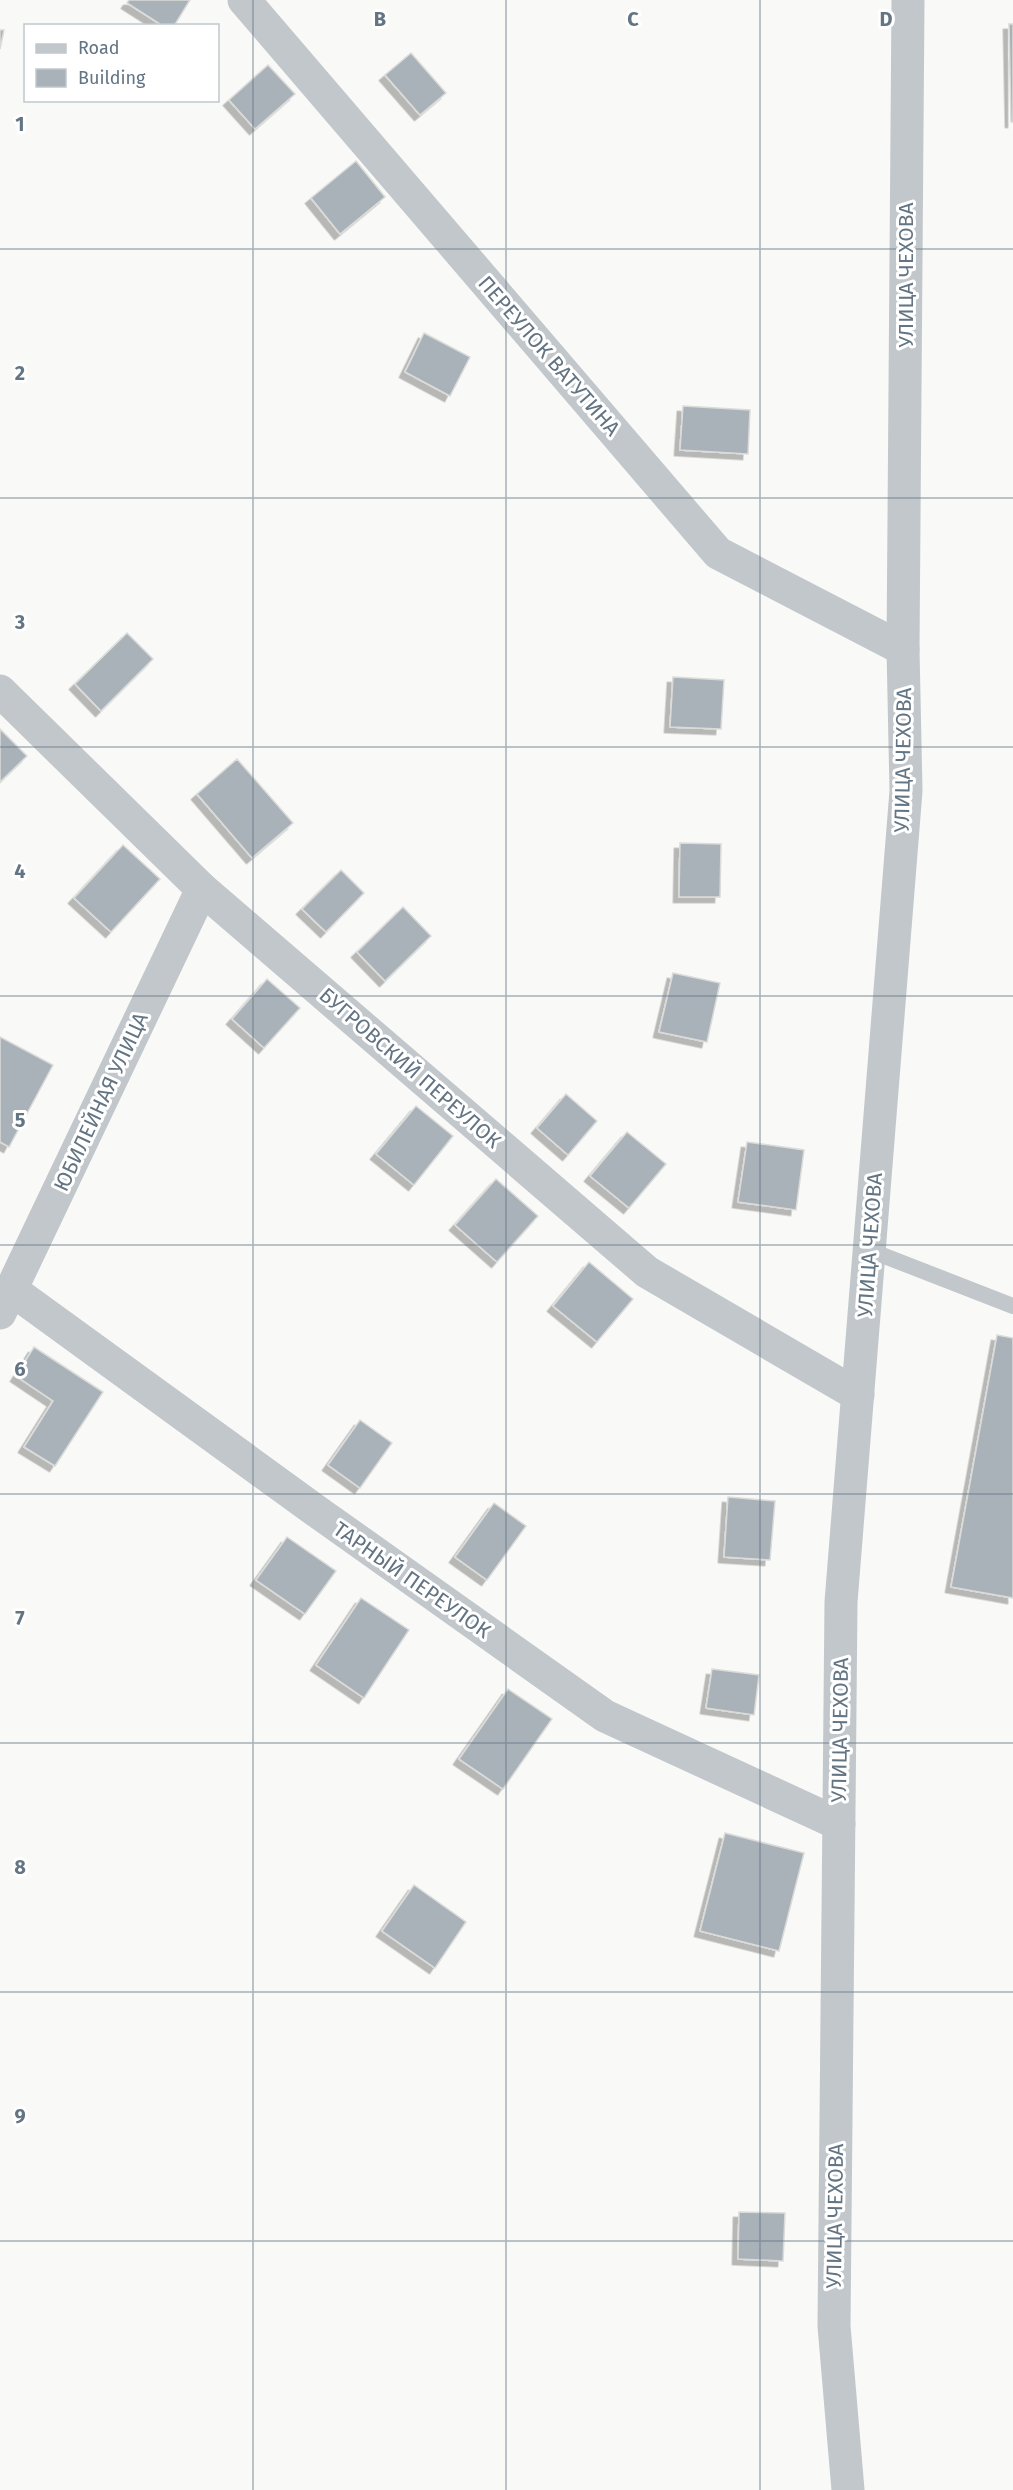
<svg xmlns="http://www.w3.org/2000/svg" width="1013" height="2490" font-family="'Fira Sans',sans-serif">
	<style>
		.building { fill: #a9b2b9; stroke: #dbdbd9; stroke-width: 1.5; filter: url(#shadow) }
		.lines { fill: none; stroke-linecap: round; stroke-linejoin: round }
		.service { stroke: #c2c7cb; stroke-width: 16 }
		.minor { stroke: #c2c7cb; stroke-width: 33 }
		.grid { fill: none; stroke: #637483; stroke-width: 1.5; stroke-opacity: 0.55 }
		.labels { text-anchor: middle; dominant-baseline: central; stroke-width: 6; stroke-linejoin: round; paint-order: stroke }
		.street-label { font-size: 21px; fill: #637483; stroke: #fff }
		.grid-label { font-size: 20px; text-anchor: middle; font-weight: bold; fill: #637483; stroke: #fff; stroke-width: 6; stroke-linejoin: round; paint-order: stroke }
	</style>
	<defs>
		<filter id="shadow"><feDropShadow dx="-5.5" dy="5.5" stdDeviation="0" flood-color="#0004"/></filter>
	</defs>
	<rect width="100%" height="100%" fill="#f9f9f7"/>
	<g class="building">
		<polygon points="129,0 190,0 174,26 163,26 127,3"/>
		<polygon points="1009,24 1013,24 1013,122 1011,122"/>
		<polygon points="0,30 4,30 0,49"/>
		<polygon points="411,53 446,93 420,115 385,75"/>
		<polygon points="268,65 295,94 255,129 229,100"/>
		<polygon points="356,161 385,197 340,234 311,198"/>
		<polygon points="424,333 470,357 450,396 405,372"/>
		<polygon points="683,406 750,410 748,454 680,450"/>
		<polygon points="127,633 153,659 101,711 75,684"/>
		<polygon points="673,677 724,680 721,729 670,727"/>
		<polygon points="0,729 27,756 0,782"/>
		<polygon points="237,759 293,823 252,858 197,794"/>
		<polygon points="680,843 721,844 720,897 679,897"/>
		<polygon points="123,845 160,879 111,932 74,898"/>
		<polygon points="341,870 364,893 326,932 302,909"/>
		<polygon points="403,907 431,936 385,981 357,952"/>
		<polygon points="673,973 720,983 707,1042 659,1032"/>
		<polygon points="267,979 300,1008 264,1048 232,1019"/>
		<polygon points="0,1037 53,1065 9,1147 0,1142"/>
		<polygon points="566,1094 597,1121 568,1155 537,1128"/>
		<polygon points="416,1106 453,1136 414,1185 376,1154"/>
		<polygon points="627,1132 666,1164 629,1208 590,1176"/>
		<polygon points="747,1142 804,1150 796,1210 738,1202"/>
		<polygon points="496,1179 538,1216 497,1262 455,1225"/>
		<polygon points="589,1262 633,1299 597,1342 553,1306"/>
		<polygon points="997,1335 1013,1338 1013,1598 951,1587"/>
		<polygon points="34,1347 103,1392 55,1466 24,1447 53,1401 16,1376"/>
		<polygon points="360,1420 392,1443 360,1488 328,1465"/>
		<polygon points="728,1497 775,1501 770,1560 724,1557"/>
		<polygon points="494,1503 526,1526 487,1580 455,1557"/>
		<polygon points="287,1537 336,1571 305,1614 256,1580"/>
		<polygon points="361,1598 409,1630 364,1698 316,1665"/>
		<polygon points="712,1669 759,1675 754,1715 706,1708"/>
		<polygon points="508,1689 552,1719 503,1789 459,1759"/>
		<polygon points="725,1833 804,1853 779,1951 700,1931"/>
		<polygon points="414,1885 466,1922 435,1968 382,1931"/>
		<polygon points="739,2212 785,2213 783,2261 738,2259"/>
	</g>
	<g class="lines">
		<polyline class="service" points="869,1250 1013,1306"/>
		<g class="minor">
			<polyline points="244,0 718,553 903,649"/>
			<polyline points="0,691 202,889 647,1272 858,1395"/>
			<polyline points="12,1290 319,1513 605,1716 839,1824"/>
			<polyline points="0,1313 202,889"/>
			<polyline points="848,2490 834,2326 841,1602 906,791 903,649 908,0"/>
		</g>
	</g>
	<path class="grid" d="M253 0V2490M506 0V2490M760 0V2490M0 249H1013M0 498H1013M0 747H1013M0 996H1013M0 1245H1013M0 1494H1013M0 1743H1013M0 1992H1013M0 2241H1013"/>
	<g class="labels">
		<g class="street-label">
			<text transform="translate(906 275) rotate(-90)">УЛИЦА ЧЕХОВА</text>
			<text transform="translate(549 356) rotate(49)">ПЕРЕУЛОК ВАТУТИНА</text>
			<text transform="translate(903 760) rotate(-89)">УЛИЦА ЧЕХОВА</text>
			<text transform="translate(410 1068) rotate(41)">БУГРОВСКИЙ ПЕРЕУЛОК</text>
			<text transform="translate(101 1102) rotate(-65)">ЮБИЛЕЙНАЯ УЛИЦА</text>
			<text transform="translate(870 1245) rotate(-86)">УЛИЦА ЧЕХОВА</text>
			<text transform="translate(412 1580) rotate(35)">ТАРНЫЙ ПЕРЕУЛОК</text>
			<text transform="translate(840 1730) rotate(-89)">УЛИЦА ЧЕХОВА</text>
			<text transform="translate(835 2216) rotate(-89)">УЛИЦА ЧЕХОВА</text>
		</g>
	</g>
	<g class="grid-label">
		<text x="380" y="26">B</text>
		<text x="633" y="26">C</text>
		<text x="886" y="26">D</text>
		<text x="20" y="131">1</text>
		<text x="20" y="380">2</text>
		<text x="20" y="629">3</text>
		<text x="20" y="878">4</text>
		<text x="20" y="1127">5</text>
		<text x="20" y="1376">6</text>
		<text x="20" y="1625">7</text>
		<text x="20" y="1874">8</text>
		<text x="20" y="2123">9</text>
	</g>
	<rect x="24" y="24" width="195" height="78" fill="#ffffff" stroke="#c1c7cd" stroke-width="1.5"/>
	<rect x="36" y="44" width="30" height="9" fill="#c2c7cb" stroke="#c1c7cd" stroke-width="1.5"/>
	<text x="78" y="54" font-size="18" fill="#637483">Road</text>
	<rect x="36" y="69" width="30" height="18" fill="#a9b2b9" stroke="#c1c7cd" stroke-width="1.5"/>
	<text x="78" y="84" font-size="18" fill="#637483">Building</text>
</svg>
